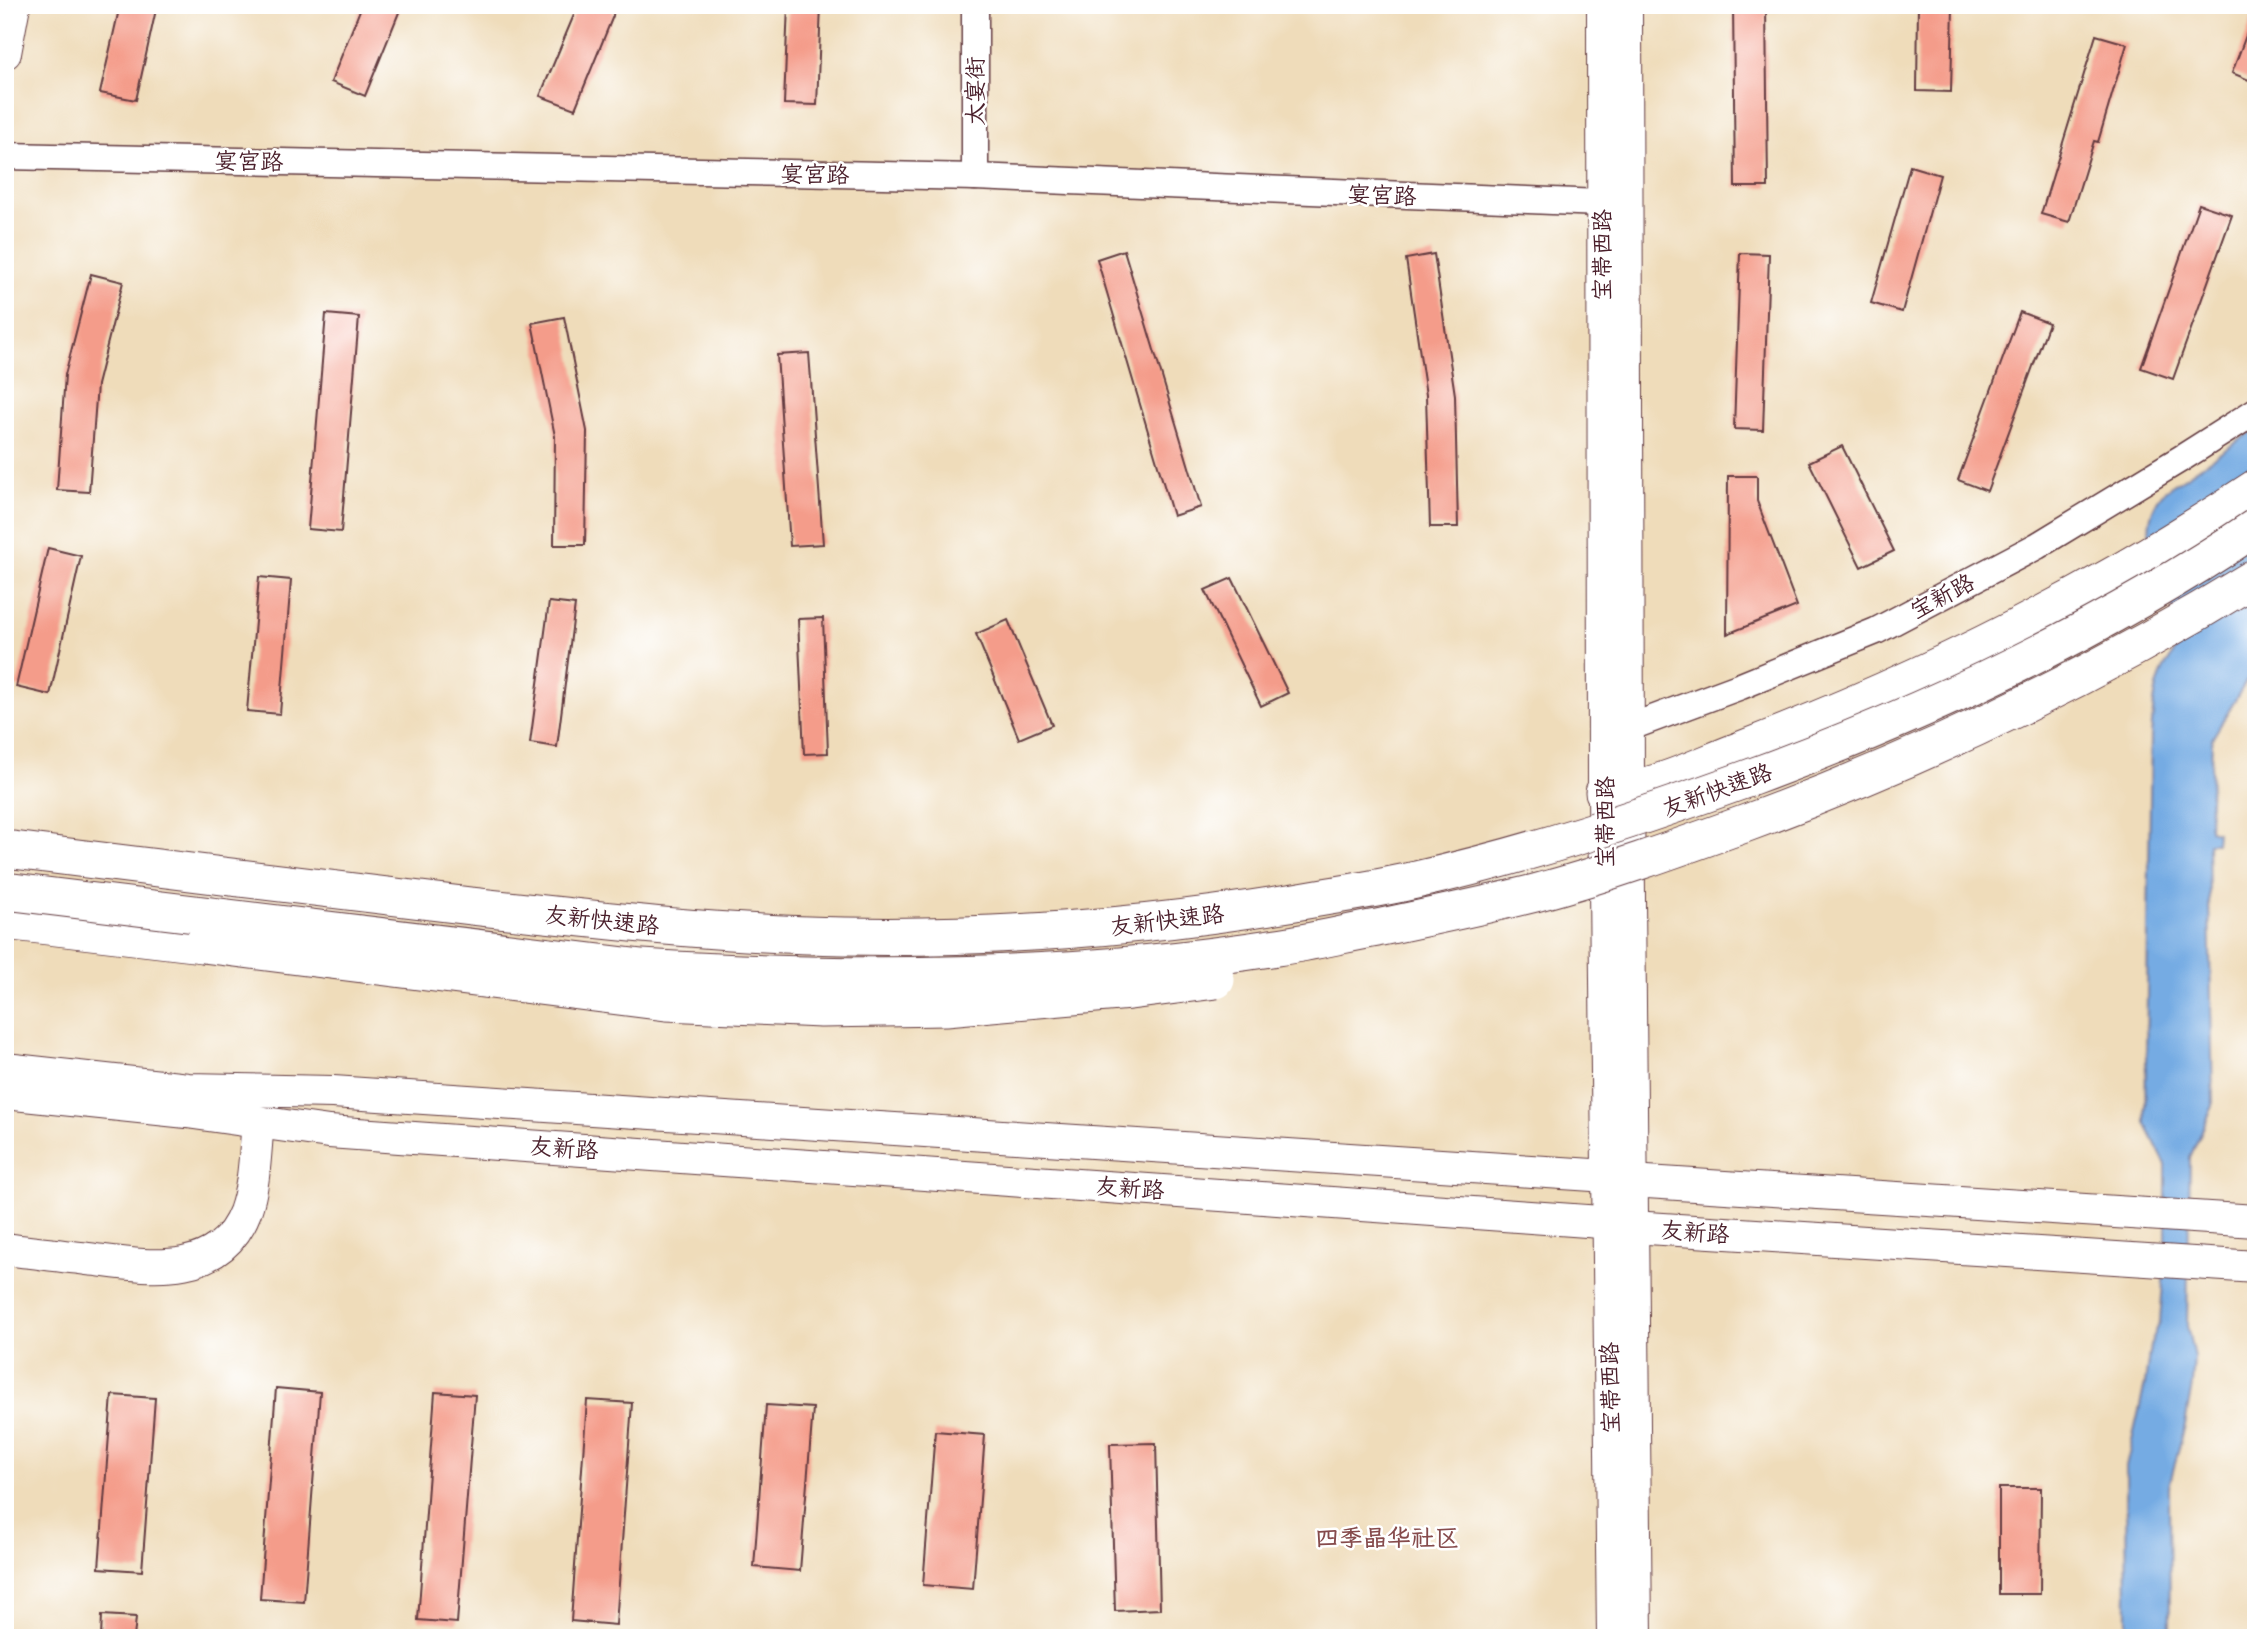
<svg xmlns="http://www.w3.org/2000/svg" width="2261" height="1643" font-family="Itim,'LXGW WenKai TC',sans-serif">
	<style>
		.water { fill: #75abe3; stroke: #606587; stroke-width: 2 }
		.building { fill: #f49c8a }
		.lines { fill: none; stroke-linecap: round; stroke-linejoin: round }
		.minor-casing { stroke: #633b40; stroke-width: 29 }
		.major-casing { stroke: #633b40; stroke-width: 34 }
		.highway-casing { stroke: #633b40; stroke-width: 39 }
		.minor { stroke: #fff; stroke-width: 26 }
		.major { stroke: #fff; stroke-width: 32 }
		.highway { stroke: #fff; stroke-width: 37 }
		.highway-bridge-casing { stroke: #633b40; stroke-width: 39; stroke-linecap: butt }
		.highway-bridge { stroke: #fff; stroke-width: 37 }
		.labels { text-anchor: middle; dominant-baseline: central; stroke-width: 5; stroke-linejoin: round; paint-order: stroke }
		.street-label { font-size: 23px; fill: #4a1f2b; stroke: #fff }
		.neighbourhood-label { font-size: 24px; font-weight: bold; fill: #864b4c; stroke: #fff }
	</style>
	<rect width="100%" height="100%" fill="#fff"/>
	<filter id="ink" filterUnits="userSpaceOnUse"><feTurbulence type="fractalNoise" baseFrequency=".0143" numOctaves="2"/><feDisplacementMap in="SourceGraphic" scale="14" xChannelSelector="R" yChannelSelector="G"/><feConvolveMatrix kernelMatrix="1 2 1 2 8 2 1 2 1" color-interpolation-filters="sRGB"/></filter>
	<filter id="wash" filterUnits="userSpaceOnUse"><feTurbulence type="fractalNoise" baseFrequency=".00686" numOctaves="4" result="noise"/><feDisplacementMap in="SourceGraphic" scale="28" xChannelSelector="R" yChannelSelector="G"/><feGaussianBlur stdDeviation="1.57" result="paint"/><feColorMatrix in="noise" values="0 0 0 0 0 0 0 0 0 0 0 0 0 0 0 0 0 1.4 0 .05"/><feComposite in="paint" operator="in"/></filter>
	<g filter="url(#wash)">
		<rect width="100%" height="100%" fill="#efdcba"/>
		<path class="water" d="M2256 429V665L2212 739 2209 830 2217 832 2216 843H2208L2213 1106 2190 1157 2187 1326 2194 1357 2192 1385 2185 1425 2169 1486 2170 1638H2127L2126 1467 2145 1384 2150 1345 2160 1322 2166 1241V1165L2145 1123 2151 735C2153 715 2153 694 2161 675 2167 659 2181 648 2182 631 2170 599 2142 550 2151 516 2153 507 2158 500 2163 492Z"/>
		<g id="blocks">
			<g class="building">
				<polygon points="120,5 157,5 136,100 100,93"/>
				<polygon points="362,5 402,5 365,96 331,82"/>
				<polygon points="575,5 614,5 613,16 575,109 540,96 574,15"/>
				<polygon points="788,5 821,5 817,105 784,104"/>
				<polygon points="1733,5 1766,5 1768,187 1735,187"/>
				<polygon points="1918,5 1953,5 1951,92 1917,91"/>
				<polygon points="2254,14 2256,14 2256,83 2232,73"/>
				<polygon points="2096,35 2127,44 2098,142 2094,141 2069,222 2041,214"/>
				<polygon points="1910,166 1940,175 1902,312 1871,303"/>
				<polygon points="2199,204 2232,215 2173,379 2141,368"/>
				<polygon points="1124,250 1201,507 1173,516 1097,259"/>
				<polygon points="1740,253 1769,254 1763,430 1734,429"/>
				<polygon points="1434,254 1455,395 1458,527 1430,527 1426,395 1406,259"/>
				<polygon points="91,274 123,282 97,385 89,492 57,490 65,375"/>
				<polygon points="2020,312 2049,323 1987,491 1958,480"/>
				<polygon points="326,314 359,317 341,532 308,529"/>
				<polygon points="564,317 587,431 585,545 554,545 555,436 532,323"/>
				<polygon points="809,353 823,544 790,546 777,355"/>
				<polygon points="1842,446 1894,551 1861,567 1809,462"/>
				<polygon points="1728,476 1757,476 1757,501 1797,606 1727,634"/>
				<polygon points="48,548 81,556 50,695 16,687"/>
				<polygon points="259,577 291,580 280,714 247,711"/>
				<polygon points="1232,578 1288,693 1261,706 1205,590"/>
				<polygon points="549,602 575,605 557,747 530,743"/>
				<polygon points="823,618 828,753 804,754 798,619"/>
				<polygon points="1008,620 1052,725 1019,739 976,634"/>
				<polygon points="276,1388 320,1392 304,1602 260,1599"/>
				<polygon points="435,1392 475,1395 457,1623 418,1620"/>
				<polygon points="112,1395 155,1398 142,1571 99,1568"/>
				<polygon points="587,1400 632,1403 616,1625 571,1621"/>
				<polygon points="766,1405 813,1408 800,1571 754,1567"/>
				<polygon points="935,1431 985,1435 973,1589 923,1585"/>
				<polygon points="1156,1443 1160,1609 1115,1611 1110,1444"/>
				<polygon points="1999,1488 2041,1488 2040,1594 1999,1594"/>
				<polygon points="102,1615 136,1617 134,1638 101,1638"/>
			</g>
		</g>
	</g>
	<g filter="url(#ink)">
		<use href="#blocks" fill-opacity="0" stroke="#633b40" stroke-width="2"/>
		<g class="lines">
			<defs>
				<g id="minor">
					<polyline points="975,5 975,177"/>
					<polyline points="5,156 975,177 1624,204"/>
					<polyline points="1611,728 1628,728 1741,686 1876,631 2037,546 2182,458 2256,411"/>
				</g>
				<g id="major">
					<polyline points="1603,5 1604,792 1613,1638"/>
					<polyline points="1626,5 1628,792 1636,1638"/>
					<polyline points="5,53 14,5"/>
					<polyline points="5,1069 188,1089 333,1092 1608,1176 1631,1181 2256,1221"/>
					<polyline points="5,1093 187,1112 329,1132 1601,1222 1632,1227 2256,1267"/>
					<path d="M5 1249C35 1253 66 1256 96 1260 151 1267 219 1278 245 1212 255 1184 255 1151 258 1122"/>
				</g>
				<g id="highway">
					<path d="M1604 792C1651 792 1698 766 1741 750 1921 681 2095 595 2256 488"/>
					<polyline points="5,921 203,944"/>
				</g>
			</defs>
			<use href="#minor" class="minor-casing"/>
			<use href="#major" class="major-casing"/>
			<use href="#highway" class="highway-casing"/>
			<use href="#minor" class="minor"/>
			<use href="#major" class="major"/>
			<use href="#highway" class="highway"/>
			<defs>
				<g id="highway-bridge">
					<path d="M5 849C160 868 316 888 471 906 596 920 720 934 845 936 1006 939 1166 925 1324 897 1355 892 1386 887 1416 880 1531 854 1642 817 1752 777 1929 712 2100 632 2256 527"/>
					<path d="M5 891 642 968C854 981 1067 980 1277 947 1311 942 1344 934 1377 928 1430 917 1483 906 1535 893 1606 874 1675 849 1744 824 1923 758 2094 677 2256 577"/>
					<polyline points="203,944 666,1002 821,1009 946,1007 1130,991 1216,980"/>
				</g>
			</defs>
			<use href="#highway-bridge" class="highway-bridge-casing"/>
			<use href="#highway-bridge" class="highway-bridge"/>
		</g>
	</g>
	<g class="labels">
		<g class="street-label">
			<text transform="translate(975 91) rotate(-90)">太宴街</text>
			<text transform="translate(249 161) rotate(1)">宴宫路</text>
			<text transform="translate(815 174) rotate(1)">宴宫路</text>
			<text transform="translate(1382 195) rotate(2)">宴宫路</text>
			<text transform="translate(1602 255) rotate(-90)">宝带西路</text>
			<text transform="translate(1942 596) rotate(-28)">宝新路</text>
			<text transform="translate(1717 790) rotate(-20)">友新快速路</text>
			<text transform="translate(1605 822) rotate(-90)">宝带西路</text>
			<text transform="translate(602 920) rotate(6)">友新快速路</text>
			<text transform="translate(1167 920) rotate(-7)">友新快速路</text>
			<text transform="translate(564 1148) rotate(4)">友新路</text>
			<text transform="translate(1130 1188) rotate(4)">友新路</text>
			<text transform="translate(1695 1232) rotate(4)">友新路</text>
			<text transform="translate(1610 1388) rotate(-91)">宝带西路</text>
		</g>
		<g class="neighbourhood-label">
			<text x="1387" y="1537">四季晶华社区</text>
		</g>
	</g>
	<rect width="2261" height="1643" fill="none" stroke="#fff" stroke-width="28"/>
</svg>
